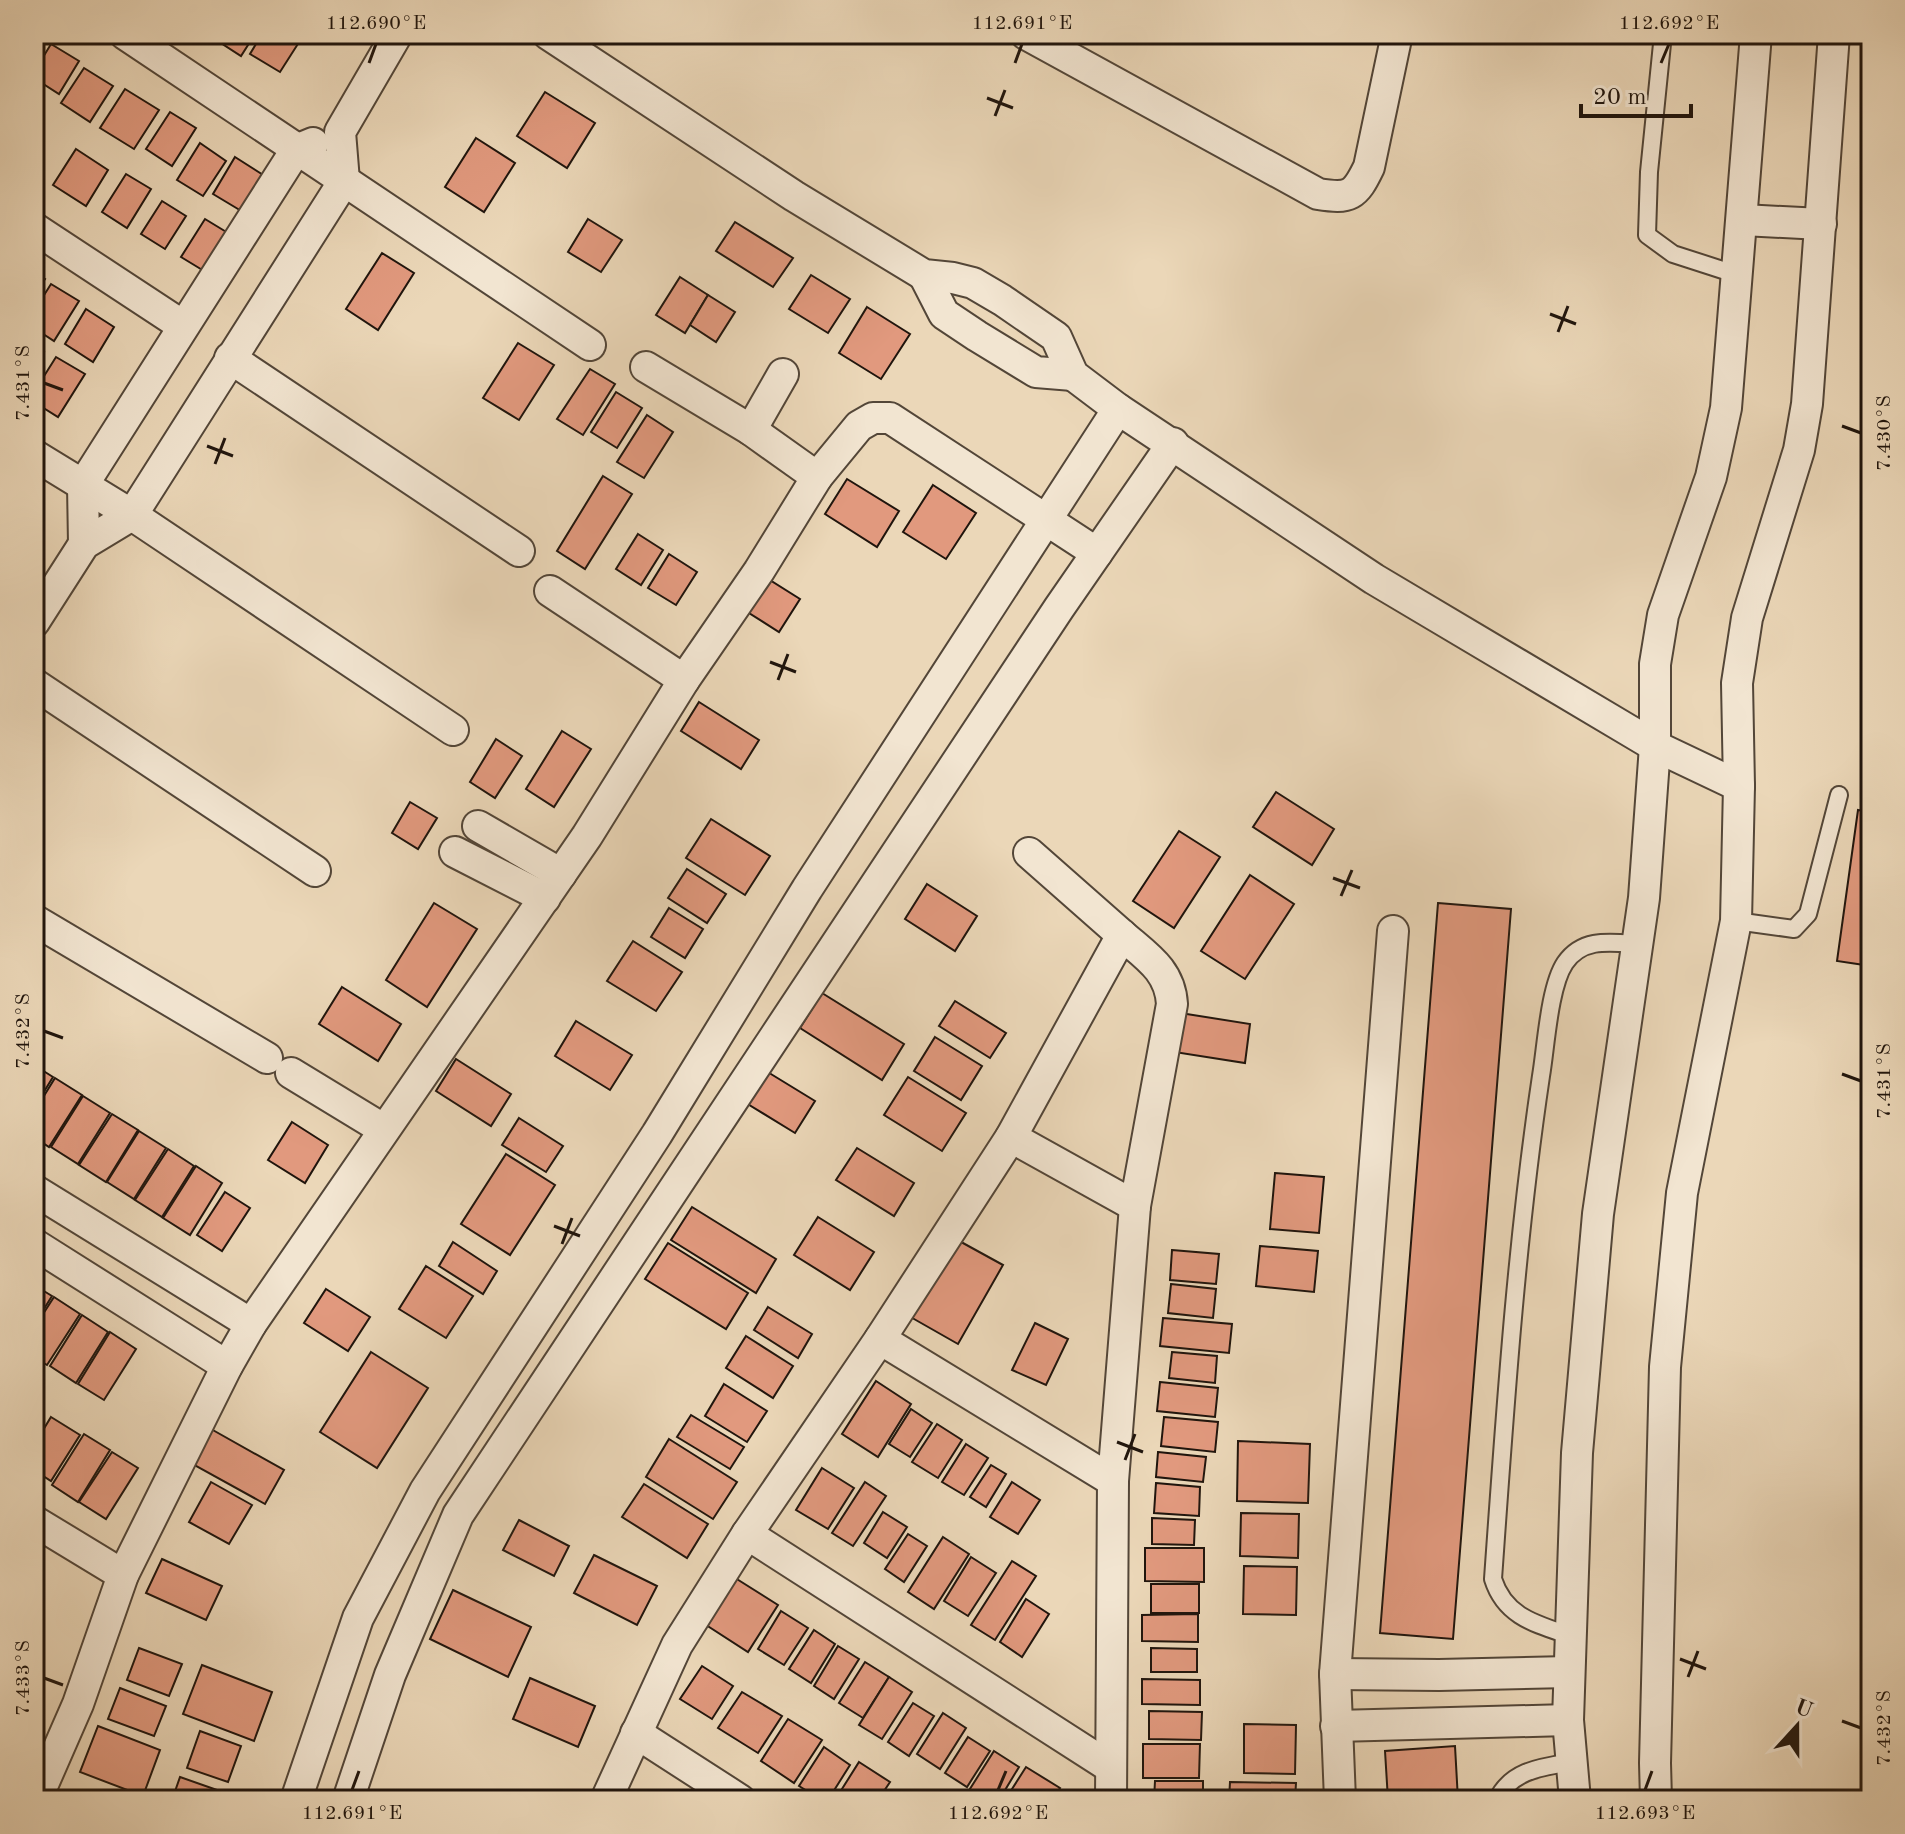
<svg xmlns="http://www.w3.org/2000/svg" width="1905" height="1834" font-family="'Old Standard TT',serif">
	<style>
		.building { fill: #e1997e; stroke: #20150d; stroke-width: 2 }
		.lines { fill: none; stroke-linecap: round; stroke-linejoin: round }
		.service-casing { stroke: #534638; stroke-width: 20 }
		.minor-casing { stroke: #534638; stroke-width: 34 }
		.service { stroke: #f2e5d1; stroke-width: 16 }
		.minor { stroke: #f2e5d1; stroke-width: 30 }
		.ticks { fill: none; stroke: #20150d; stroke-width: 3 }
		.neatline { fill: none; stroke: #20150d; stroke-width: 3 }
		.ticks-label { font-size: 20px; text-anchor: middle; fill: #20150d }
	</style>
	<rect width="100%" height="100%" fill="#ebd7b8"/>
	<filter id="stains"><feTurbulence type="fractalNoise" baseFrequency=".0025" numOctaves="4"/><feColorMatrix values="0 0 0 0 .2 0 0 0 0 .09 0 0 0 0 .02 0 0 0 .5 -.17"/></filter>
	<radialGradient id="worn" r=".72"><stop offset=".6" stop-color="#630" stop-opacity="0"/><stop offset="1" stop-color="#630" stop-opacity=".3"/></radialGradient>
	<g class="building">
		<polygon points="207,34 255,34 241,56"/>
		<polygon points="262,34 303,36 280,72 250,54"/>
		<polygon points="51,44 79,61 59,94 34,78 34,72"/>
		<polygon points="84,68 113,86 90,122 61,103"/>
		<polygon points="125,89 159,110 134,149 100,128"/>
		<polygon points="545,92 595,123 567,168 517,136"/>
		<polygon points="170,112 196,128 172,166 146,149"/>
		<polygon points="476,138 515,163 484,212 445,187"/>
		<polygon points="200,143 226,161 203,196 177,180"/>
		<polygon points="76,149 108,170 86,206 53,185"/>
		<polygon points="235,157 271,180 248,215 213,194"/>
		<polygon points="126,174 151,189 127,228 102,212"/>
		<polygon points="162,201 186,216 165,249 141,234"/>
		<polygon points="205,219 228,233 204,271 181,257"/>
		<polygon points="588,219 622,240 601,272 568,252"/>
		<polygon points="735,222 793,258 773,287 716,251"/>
		<polygon points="382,253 414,273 378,330 346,309"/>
		<polygon points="34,272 45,279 34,295"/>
		<polygon points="811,275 850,299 828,333 789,309"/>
		<polygon points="680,277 708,295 685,333 656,315"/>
		<polygon points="51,284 79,301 54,341 34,328 34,311"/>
		<polygon points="708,295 735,312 716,342 690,325"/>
		<polygon points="867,307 910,334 881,379 839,353"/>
		<polygon points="86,309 114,327 93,362 65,344"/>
		<polygon points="518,343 554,365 519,420 483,398"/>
		<polygon points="34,345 44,352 34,368"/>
		<polygon points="56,357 85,374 58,417 34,402 34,392"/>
		<polygon points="590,369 615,384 583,435 557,419"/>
		<polygon points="616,392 642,408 617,448 591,432"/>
		<polygon points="647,415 673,432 644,478 617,462"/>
		<polygon points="603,476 632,494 585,569 557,551"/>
		<polygon points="847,479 899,511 877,547 825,514"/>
		<polygon points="933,485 976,513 946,559 903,532"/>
		<polygon points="638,534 663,550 641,585 616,569"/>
		<polygon points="669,554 697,572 676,605 648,588"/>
		<polygon points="762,575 800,599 779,632 741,608"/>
		<polygon points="699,702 759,740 741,769 681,731"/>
		<polygon points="562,731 591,749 554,807 526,789"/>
		<polygon points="496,739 522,756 495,798 470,782"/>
		<polygon points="1276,792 1334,829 1312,865 1253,827"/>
		<polygon points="410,802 437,818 418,849 392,833"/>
		<polygon points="1858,810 1871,812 1871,966 1837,961"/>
		<polygon points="711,819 770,856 745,895 686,858"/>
		<polygon points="1179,831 1220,857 1174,928 1133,901"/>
		<polygon points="687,869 726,894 707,923 668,898"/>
		<polygon points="1250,875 1294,904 1245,979 1201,951"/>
		<polygon points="927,884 977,916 955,951 905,919"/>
		<polygon points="434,903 477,929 427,1007 386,980"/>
		<polygon points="1438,903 1511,909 1453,1639 1380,1633"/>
		<polygon points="669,908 703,929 685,958 651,937"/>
		<polygon points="633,941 682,972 656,1011 607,981"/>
		<polygon points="342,987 401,1024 378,1061 319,1024"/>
		<polygon points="822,993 904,1044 882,1080 800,1028"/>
		<polygon points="955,1001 1006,1033 990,1058 939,1026"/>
		<polygon points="1174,1012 1250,1024 1245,1063 1168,1051"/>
		<polygon points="576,1021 632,1055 610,1090 555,1056"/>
		<polygon points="935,1037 982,1066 961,1100 914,1071"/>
		<polygon points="456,1059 511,1094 491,1126 436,1091"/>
		<polygon points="34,1065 53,1077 34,1108"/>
		<polygon points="766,1071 815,1101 795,1133 746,1103"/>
		<polygon points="908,1077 966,1113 942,1151 884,1115"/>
		<polygon points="55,1078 82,1095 49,1147 34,1137 34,1112"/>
		<polygon points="83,1096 110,1113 78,1164 51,1147"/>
		<polygon points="112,1114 138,1130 106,1182 79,1165"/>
		<polygon points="519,1118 563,1146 546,1172 502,1145"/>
		<polygon points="292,1122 328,1145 305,1183 268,1160"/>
		<polygon points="139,1131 166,1148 134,1199 107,1182"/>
		<polygon points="857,1148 914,1183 894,1216 836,1180"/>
		<polygon points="168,1149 194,1166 162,1217 135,1200"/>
		<polygon points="506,1154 555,1185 510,1255 461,1224"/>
		<polygon points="196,1166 222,1183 190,1235 163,1218"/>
		<polygon points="1275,1173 1324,1177 1319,1233 1270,1229"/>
		<polygon points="225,1192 250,1208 222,1251 197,1235"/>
		<polygon points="692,1207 776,1259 756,1293 671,1240"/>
		<polygon points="818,1217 874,1252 850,1290 794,1255"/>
		<polygon points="952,1237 1003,1265 958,1344 907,1315"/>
		<polygon points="453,1242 497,1271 483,1294 439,1266"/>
		<polygon points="668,1243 748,1293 726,1329 645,1279"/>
		<polygon points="1260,1246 1318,1251 1314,1292 1256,1286"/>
		<polygon points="1172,1250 1219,1254 1216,1284 1170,1280"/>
		<polygon points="426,1266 473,1296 446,1338 399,1309"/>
		<polygon points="1171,1284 1216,1289 1213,1318 1168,1313"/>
		<polygon points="34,1285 52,1296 34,1325"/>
		<polygon points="326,1289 370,1317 348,1351 304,1323"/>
		<polygon points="54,1297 80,1314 47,1365 34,1357 34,1328"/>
		<polygon points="768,1307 812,1334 798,1358 754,1330"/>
		<polygon points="82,1315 108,1332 76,1383 50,1366"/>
		<polygon points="1163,1318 1232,1324 1229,1353 1160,1346"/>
		<polygon points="1035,1323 1068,1339 1046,1385 1012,1370"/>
		<polygon points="110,1332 136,1349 104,1400 78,1384"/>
		<polygon points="746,1336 793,1366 773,1398 726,1368"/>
		<polygon points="371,1352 428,1388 377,1468 320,1432"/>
		<polygon points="1172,1352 1217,1356 1215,1383 1169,1378"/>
		<polygon points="876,1381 911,1404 878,1457 842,1434"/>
		<polygon points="1160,1382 1218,1388 1215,1417 1157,1411"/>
		<polygon points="724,1384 767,1411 747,1442 705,1416"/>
		<polygon points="911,1409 932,1423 910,1457 889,1444"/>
		<polygon points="691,1415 744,1447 730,1469 677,1437"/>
		<polygon points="51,1417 80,1435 51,1481 34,1470 34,1445"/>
		<polygon points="1164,1417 1218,1422 1215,1452 1161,1446"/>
		<polygon points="937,1424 962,1440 938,1478 912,1462"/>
		<polygon points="211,1429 284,1470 265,1504 191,1463"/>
		<polygon points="84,1434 110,1450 78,1502 52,1485"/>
		<polygon points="669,1439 737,1482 713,1519 646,1477"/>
		<polygon points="1238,1441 1310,1444 1308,1503 1237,1501"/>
		<polygon points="966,1444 988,1458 964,1495 942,1482"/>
		<polygon points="112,1452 138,1468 106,1519 79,1502"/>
		<polygon points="1158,1452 1206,1457 1203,1482 1156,1477"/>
		<polygon points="991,1465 1006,1474 986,1507 970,1497"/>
		<polygon points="822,1468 854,1488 828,1529 796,1510"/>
		<polygon points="211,1482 252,1505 229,1544 189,1522"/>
		<polygon points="865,1482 886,1496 853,1546 832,1533"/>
		<polygon points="1012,1482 1040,1500 1018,1534 990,1517"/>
		<polygon points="1156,1483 1200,1487 1199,1516 1154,1513"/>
		<polygon points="644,1484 708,1524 687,1558 622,1517"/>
		<polygon points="883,1512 907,1527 887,1558 864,1543"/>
		<polygon points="1241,1513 1299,1514 1298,1558 1240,1556"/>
		<polygon points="1152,1518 1195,1520 1194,1545 1152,1544"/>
		<polygon points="519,1520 569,1546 554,1576 503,1550"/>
		<polygon points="908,1534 927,1546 904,1582 885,1569"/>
		<polygon points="943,1537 969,1554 934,1609 908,1592"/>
		<polygon points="1145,1548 1204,1548 1204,1582 1145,1581"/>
		<polygon points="594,1555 657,1586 637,1625 574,1593"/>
		<polygon points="971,1557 996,1573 968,1616 944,1601"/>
		<polygon points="162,1559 222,1586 206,1620 146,1593"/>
		<polygon points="1012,1561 1036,1576 995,1640 971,1625"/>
		<polygon points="1244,1566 1297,1567 1296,1615 1243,1614"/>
		<polygon points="732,1576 778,1605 748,1652 703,1623"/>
		<rect x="1151" y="1584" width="48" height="29"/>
		<polygon points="453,1590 531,1627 508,1677 430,1639"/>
		<polygon points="1026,1599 1049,1614 1022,1657 1000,1642"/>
		<polygon points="781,1611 808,1628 784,1665 758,1649"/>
		<polygon points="1198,1614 1198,1642 1142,1641 1142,1615"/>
		<polygon points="814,1630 835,1644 811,1683 789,1669"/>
		<polygon points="838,1646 859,1659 834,1699 814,1686"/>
		<polygon points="139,1648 182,1664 169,1696 127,1680"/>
		<polygon points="1151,1648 1197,1649 1197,1672 1151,1672"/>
		<polygon points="865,1662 889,1677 863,1718 839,1703"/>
		<polygon points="202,1665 272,1692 254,1741 183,1714"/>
		<polygon points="702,1666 733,1686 712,1719 680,1699"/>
		<polygon points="889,1677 912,1692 882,1739 859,1725"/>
		<polygon points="530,1678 595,1706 578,1747 513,1719"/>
		<polygon points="1142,1679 1200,1680 1200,1705 1142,1704"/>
		<polygon points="120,1688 166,1706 154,1736 108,1719"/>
		<polygon points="742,1692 782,1716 758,1753 718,1728"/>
		<polygon points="913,1703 934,1716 909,1756 888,1742"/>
		<polygon points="1149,1711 1202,1712 1201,1740 1149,1739"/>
		<polygon points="943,1713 966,1728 940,1769 917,1754"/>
		<polygon points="788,1719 822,1740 794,1783 761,1761"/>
		<polygon points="1244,1724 1296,1725 1295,1774 1244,1773"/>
		<polygon points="98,1726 160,1750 143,1796 80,1772"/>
		<polygon points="200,1731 241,1746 228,1782 187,1768"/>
		<polygon points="968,1737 990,1751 967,1787 945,1773"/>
		<polygon points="1143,1744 1200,1744 1199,1778 1143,1778"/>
		<polygon points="1455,1746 1458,1800 1388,1800 1385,1751"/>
		<polygon points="824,1747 850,1765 828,1800 822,1800 799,1786"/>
		<polygon points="994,1751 1019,1767 999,1800 980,1800 968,1792"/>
		<polygon points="859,1762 890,1782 878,1800 835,1800"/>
		<polygon points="1026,1767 1060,1788 1052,1800 1005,1800"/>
		<polygon points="180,1777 234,1796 233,1800 172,1800"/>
		<polygon points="1155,1781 1203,1781 1203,1800 1154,1800"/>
		<polygon points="1230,1782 1296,1783 1295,1800 1229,1800"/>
	</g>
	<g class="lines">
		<defs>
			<g id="service">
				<polyline points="1663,34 1649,172 1647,235 1673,254 1738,275"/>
				<polyline points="1736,921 1794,929 1808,914 1839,795"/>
				<path d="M1571 1636C1536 1624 1505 1617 1493 1579 1505 1411 1516 1243 1541 1076 1546 1047 1549 987 1565 963 1582 938 1609 942 1636 944"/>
				<path d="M1497 1800C1511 1770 1542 1767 1572 1762"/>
			</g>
			<g id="minor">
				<polyline points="125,34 590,345"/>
				<polyline points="548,34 794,196 924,275 953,278 973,283 1002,300 1056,337 1073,375 1118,409 1374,579 1655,746 1739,786"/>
				<path d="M1026 34 1318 194C1350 199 1355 196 1369 167L1397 34"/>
				<polyline points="1743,220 1821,224"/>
				<polyline points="34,228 183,326"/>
				<polyline points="924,275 944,314 977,336 1036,372 1073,375"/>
				<polyline points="230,358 519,551"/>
				<polyline points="751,430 783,374"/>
				<polyline points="34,455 132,515 453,730"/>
				<polyline points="817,477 859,426 873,418 890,418 1097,553"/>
				<polyline points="84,544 83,485 296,150 313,143"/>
				<polyline points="550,591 684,680"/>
				<polyline points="34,622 84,544 132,515 344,181 340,132 397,34"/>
				<polyline points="34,684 315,871"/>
				<polyline points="478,826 561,874"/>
				<polyline points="455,852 545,898"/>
				<polyline points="1029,853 1122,935"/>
				<polyline points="34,920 267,1058"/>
				<polyline points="291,1073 383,1129"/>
				<polyline points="1011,1137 1135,1206"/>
				<polyline points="34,1190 251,1324"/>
				<polyline points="34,1244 227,1366"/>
				<polyline points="880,1339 1113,1481"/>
				<polyline points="34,1521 123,1575"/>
				<polyline points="747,1534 1110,1767"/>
				<polyline points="1335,1674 1439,1675 1569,1672"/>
				<polyline points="1336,1726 1568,1720"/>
				<polyline points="636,1733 740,1800"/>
				<polyline points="36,1800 78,1704 123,1575 227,1366 251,1324 587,836 684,680 759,571 817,477 751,430 646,367"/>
				<polyline points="296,1800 358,1618 425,1491 657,1134 807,889 1118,409"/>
				<polyline points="348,1800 390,1675 458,1515 1059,608 1173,443"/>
				<path d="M606 1800 677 1645 747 1534 880 1339 1011 1137 1122 935C1146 956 1170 970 1172 1004L1135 1206 1113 1481 1111 1800"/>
				<polyline points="1340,1800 1335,1674 1393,931"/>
				<polyline points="1575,1800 1568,1720 1577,1453 1598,1214 1644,898 1655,746 1655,664 1663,615 1711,477 1726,408 1756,34"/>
				<polyline points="1656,1800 1655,1763 1665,1367 1682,1193 1736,921 1739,786 1737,683 1747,618 1799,450 1807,404 1834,34"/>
			</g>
		</defs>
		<use href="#service" class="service-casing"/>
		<use href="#minor" class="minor-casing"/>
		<use href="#service" class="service"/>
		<use href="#minor" class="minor"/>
	</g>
	<path class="ticks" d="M369 63 376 44M1015 63 1022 44M1661 63 1669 44M987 98 1013 108M995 116 1005 90M1550 314 1576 324M1558 332 1568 306M44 383 63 390M1842 426 1861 433M207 446 233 456M215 464 225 438M770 662 796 672M778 680 788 654M1333 878 1360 888M1341 896 1352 870M44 1031 63 1038M1842 1074 1861 1081M554 1226 580 1236M562 1244 572 1218M1117 1442 1143 1452M1125 1460 1135 1434M1680 1659 1706 1669M1688 1677 1698 1651M44 1678 63 1685M1842 1721 1861 1728M352 1790 359 1771M998 1790 1006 1771M1645 1790 1652 1771"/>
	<rect width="1905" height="1834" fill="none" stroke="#ebd7b8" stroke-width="88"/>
	<g transform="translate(1797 1726) rotate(21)" stroke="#f2e5d1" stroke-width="6" paint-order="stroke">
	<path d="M0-6L14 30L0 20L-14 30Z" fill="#20150d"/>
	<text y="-12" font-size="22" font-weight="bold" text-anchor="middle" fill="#20150d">U</text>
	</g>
	<path d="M1581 104v12h110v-12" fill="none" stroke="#20150d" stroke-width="4"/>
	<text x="1593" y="104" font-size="24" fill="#20150d" stroke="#f2e5d1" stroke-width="6" paint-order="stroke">20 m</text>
	<rect x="44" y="44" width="1817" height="1746" class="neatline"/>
	<g class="ticks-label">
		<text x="376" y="29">112.690°E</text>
		<text x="1022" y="29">112.691°E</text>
		<text x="1669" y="29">112.692°E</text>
		<text transform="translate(22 383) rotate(-90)" y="7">7.431°S</text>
		<text transform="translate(1883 433) rotate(-90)" y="7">7.430°S</text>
		<text transform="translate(22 1031) rotate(-90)" y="7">7.432°S</text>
		<text transform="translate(1883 1081) rotate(-90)" y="7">7.431°S</text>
		<text transform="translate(22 1678) rotate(-90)" y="7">7.433°S</text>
		<text transform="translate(1883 1728) rotate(-90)" y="7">7.432°S</text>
		<text x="352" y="1819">112.691°E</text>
		<text x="998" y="1819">112.692°E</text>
		<text x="1645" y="1819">112.693°E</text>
	</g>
	<rect width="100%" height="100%" filter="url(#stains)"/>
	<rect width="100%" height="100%" fill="url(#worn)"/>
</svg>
